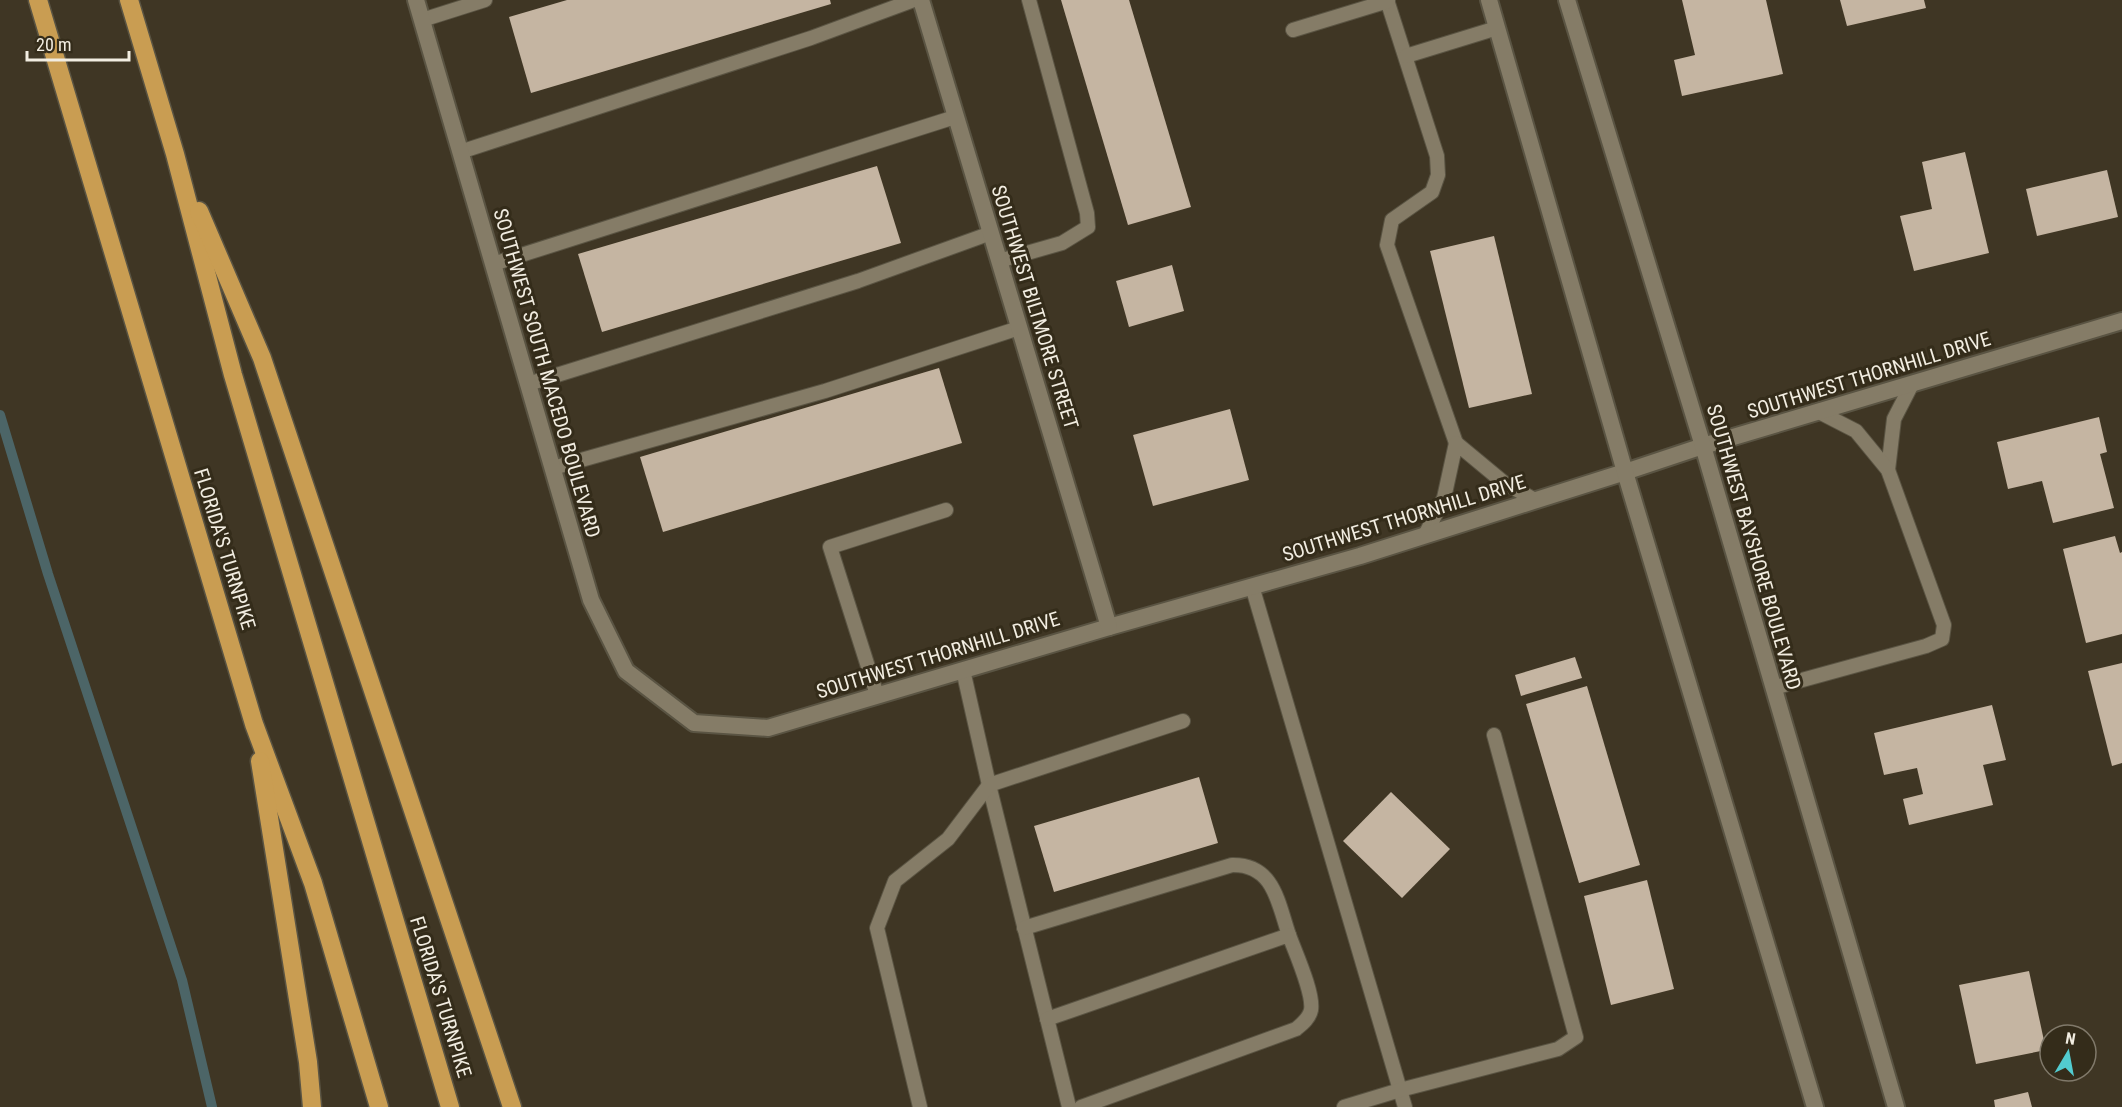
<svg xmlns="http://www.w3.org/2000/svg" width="2122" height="1107" font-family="'Roboto Condensed',sans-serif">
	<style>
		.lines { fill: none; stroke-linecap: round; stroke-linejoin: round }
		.stream { stroke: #4c6567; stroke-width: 10 }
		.building { fill: #c5b5a2 }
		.service-casing { stroke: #5a5443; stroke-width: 16 }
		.minor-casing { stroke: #5a5443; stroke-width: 20 }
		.tertiary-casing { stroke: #5a5443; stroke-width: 20 }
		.secondary-casing { stroke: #5a5443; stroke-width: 20 }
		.motorway-casing { stroke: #5a5443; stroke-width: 21 }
		.service { stroke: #857c67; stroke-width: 14 }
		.minor { stroke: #857c67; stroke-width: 16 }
		.tertiary { stroke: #857c67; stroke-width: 16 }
		.secondary { stroke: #857c67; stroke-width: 16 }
		.motorway { stroke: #c99d52; stroke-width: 18 }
		.labels { text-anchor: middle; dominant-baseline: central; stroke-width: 6; stroke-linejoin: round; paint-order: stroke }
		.street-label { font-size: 20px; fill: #f2ede1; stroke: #342c1a }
	</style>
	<rect width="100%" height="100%" fill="#3f3624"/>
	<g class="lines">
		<polyline class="stream" points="0,415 48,574 182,980 212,1107"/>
	</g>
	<g class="building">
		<polygon points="567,0 830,0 831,4 531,93 509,17"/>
		<polygon points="1061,0 1129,0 1191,207 1128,225"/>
		<polygon points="1682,0 1766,0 1783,74 1682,96 1674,60 1695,55"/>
		<polygon points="1840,0 1924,0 1926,8 1847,26"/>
		<polygon points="1965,152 1989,253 1914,271 1900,216 1932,209 1922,162"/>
		<polygon points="877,166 901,243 602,332 578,254"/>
		<polygon points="2107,170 2118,217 2037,236 2026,189"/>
		<polygon points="1494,236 1532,394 1469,408 1430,251"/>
		<polygon points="1172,265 1184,311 1129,327 1116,281"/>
		<polygon points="939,368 962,443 663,532 640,457"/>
		<polygon points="1230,409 1249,480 1153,506 1133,435"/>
		<polygon points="2099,417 2107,452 2100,454 2114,508 2053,523 2042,481 2008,489 1997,442"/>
		<polygon points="2115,536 2120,553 2122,552 2122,634 2086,643 2063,549"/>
		<polygon points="1575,657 1582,678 1521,696 1515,675"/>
		<polygon points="2122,663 2122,763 2112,766 2088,671"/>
		<polygon points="1587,686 1640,865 1579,883 1526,704"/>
		<polygon points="1992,705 2006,760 1983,765 1993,805 1909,825 1903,799 1923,794 1917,768 1884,775 1874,733"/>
		<polygon points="1199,777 1218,843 1054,892 1034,826"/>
		<polygon points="1391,792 1450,849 1402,898 1343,841"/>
		<polygon points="1647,880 1674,989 1611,1005 1584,896"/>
		<polygon points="2029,971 2046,1050 1976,1064 1959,985"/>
		<polygon points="2028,1092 2032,1107 1995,1107 1994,1100"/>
	</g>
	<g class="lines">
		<defs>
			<g id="service">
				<polyline points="1387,0 1437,156 1438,175 1432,192 1392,220 1387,245 1456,443"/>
				<polyline points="422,20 485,0"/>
				<polyline points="1293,30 1388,1"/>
				<polyline points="1406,56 1497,28"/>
				<polyline points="460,152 811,38 914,0"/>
				<polyline points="999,261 1062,243 1088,227 1087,213 1029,0"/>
				<polyline points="493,264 955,117"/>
				<polyline points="528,384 858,281 991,233"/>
				<polyline points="553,468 825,391 1019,328"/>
				<polyline points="1888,470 1894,419 1912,384"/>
				<polyline points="1425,535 1444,498 1456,443 1503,482 1535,500"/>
				<polyline points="1252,586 1405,1107"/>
				<polyline points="963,670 989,785 1069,1107"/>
				<polyline points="1773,688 1926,646 1942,639 1944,625 1888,470 1856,431 1819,412"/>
				<polyline points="877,695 830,547 946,510"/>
				<path d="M1024 928 1232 865C1274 864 1278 903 1289 935"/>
				<path d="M1047 1019 1289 935C1295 952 1314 993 1311 1010 1309 1019 1302 1024 1296 1029L1081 1107"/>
				<polyline points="920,1107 877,928 895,881 948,839 989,785 1183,721"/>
				<polyline points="1344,1107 1400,1090 1558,1049 1576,1037 1494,735"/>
			</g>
			<g id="minor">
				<polyline points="416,0 591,600 626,671 694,723 768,728 1109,627 1360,556 1625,472"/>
				<polyline points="921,0 1109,627"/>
			</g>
			<polyline id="tertiary" points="1625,472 1703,446 2122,321"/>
			<g id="secondary">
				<polyline points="1489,0 1625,472 1815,1107"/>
				<polyline points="1567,0 1703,446 1896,1107"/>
			</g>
			<g id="motorway">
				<polyline points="38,0 254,724 313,883 379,1107"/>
				<polyline points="129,0 175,154 233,375 450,1107"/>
				<polyline points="199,211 262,358 512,1107"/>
				<polyline points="260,761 308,1062 312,1107"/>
			</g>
		</defs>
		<use href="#service" class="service-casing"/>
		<use href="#minor" class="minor-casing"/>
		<use href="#tertiary" class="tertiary-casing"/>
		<use href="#secondary" class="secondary-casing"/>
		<use href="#motorway" class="motorway-casing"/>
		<use href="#service" class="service"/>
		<use href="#minor" class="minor"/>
		<use href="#tertiary" class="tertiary"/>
		<use href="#secondary" class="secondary"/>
		<use href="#motorway" class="motorway"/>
	</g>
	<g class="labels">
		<g class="street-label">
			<text transform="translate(1035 307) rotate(73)">SOUTHWEST BILTMORE STREET</text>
			<text transform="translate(547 373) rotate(74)">SOUTHWEST SOUTH MACEDO BOULEVARD</text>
			<text transform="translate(1869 375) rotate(-17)">SOUTHWEST THORNHILL DRIVE</text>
			<text transform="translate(1404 518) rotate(-17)">SOUTHWEST THORNHILL DRIVE</text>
			<text transform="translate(1754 547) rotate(74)">SOUTHWEST BAYSHORE BOULEVARD</text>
			<text transform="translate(225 549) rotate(73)">FLORIDA'S TURNPIKE</text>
			<text transform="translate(938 655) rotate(-17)">SOUTHWEST THORNHILL DRIVE</text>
			<text transform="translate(441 997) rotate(73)">FLORIDA'S TURNPIKE</text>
		</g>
	</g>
	<g transform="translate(2068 1053) rotate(10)"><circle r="28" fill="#342c1a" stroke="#80796a" stroke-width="1.5"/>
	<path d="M0-4.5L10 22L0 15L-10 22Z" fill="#52ccd0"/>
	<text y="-9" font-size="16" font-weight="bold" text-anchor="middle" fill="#f2ede1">N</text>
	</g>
	<path d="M27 51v9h102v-9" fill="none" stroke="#f2ede1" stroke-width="3"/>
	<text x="36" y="51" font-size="18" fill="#f2ede1" stroke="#342c1a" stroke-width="4.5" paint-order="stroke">20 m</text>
</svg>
